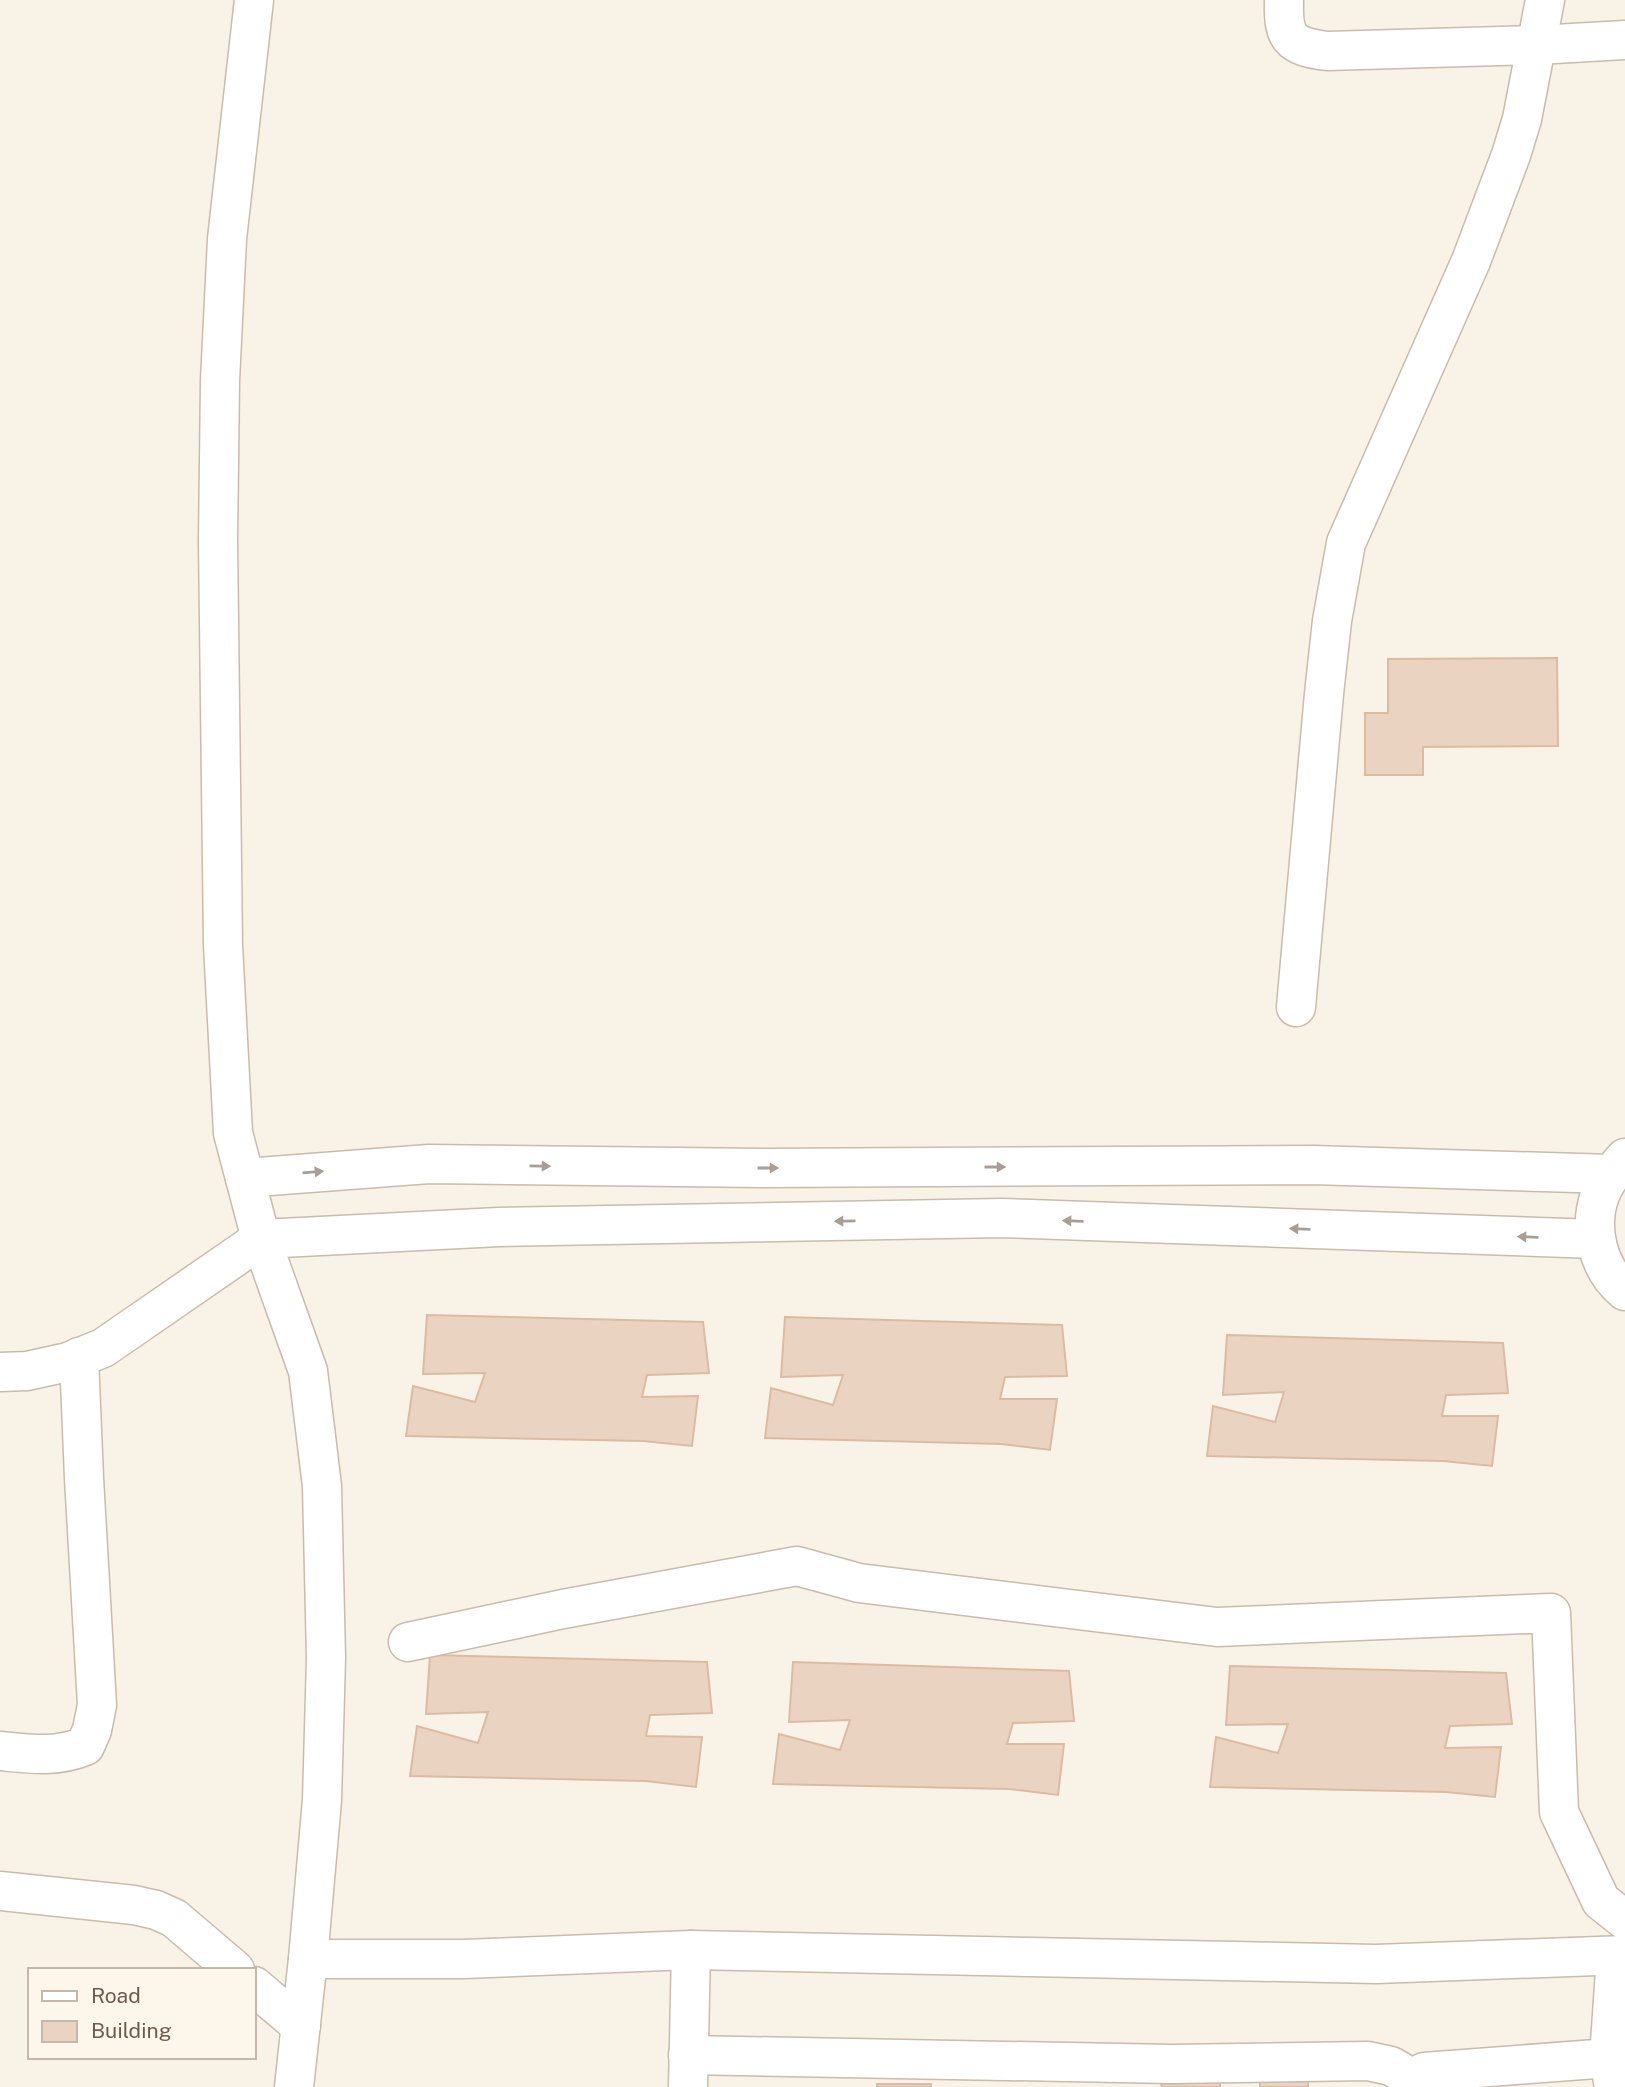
<svg xmlns="http://www.w3.org/2000/svg" width="1625" height="2087" font-family="'Public Sans',sans-serif">
	<style>
		.building { fill: #ebd3c1; stroke: #dcbba3; stroke-width: 2 }
		.lines { fill: none; stroke-linecap: round; stroke-linejoin: round }
		.minor-casing { stroke: #c9bbad; stroke-width: 41 }
		.minor { stroke: #fff; stroke-width: 38 }
		.oneway { fill: #a99d95 }
	</style>
	<rect width="100%" height="100%" fill="#f9f2e6"/>
	<g class="building">
		<polygon points="1557,658 1558,746 1423,747 1423,775 1365,775 1365,713 1388,713 1388,659"/>
		<polygon points="427,1315 703,1322 709,1373 647,1375 642,1397 698,1396 692,1446 643,1441 406,1436 413,1386 475,1402 485,1373 423,1374"/>
		<polygon points="785,1317 1062,1325 1067,1376 1005,1377 1000,1399 1057,1399 1050,1450 1001,1444 765,1438 771,1388 833,1405 843,1375 781,1377"/>
		<polygon points="1227,1335 1503,1343 1508,1393 1446,1395 1442,1416 1498,1416 1492,1466 1443,1461 1207,1456 1213,1406 1275,1422 1284,1392 1223,1395"/>
		<polygon points="430,1655 707,1662 712,1713 650,1715 646,1736 702,1737 696,1787 646,1781 410,1776 417,1726 478,1743 488,1712 426,1714"/>
		<polygon points="793,1662 1069,1671 1074,1721 1013,1723 1007,1744 1064,1744 1058,1795 1009,1789 773,1784 779,1734 840,1750 850,1720 789,1722"/>
		<polygon points="1230,1666 1506,1673 1512,1724 1450,1726 1445,1748 1501,1747 1495,1797 1446,1792 1210,1787 1216,1737 1278,1753 1288,1724 1226,1725"/>
		<polygon points="1260,2080 1308,2081 1308,2087 1260,2087"/>
		<polygon points="1220,2082 1220,2087 1162,2087 1161,2084"/>
		<rect x="877" y="2084" width="54" height="3"/>
	</g>
	<g class="lines">
		<defs>
			<g id="minor">
				<polyline points="254,0 227,239 220,381 218,541 223,945 233,1133 261,1239 308,1371 322,1486 326,1658 322,1800 308,1959 294,2087"/>
				<path d="M1284 0C1283 38 1289 46 1327 51L1537 45 1625 40"/>
				<polyline points="1296,1007 1324,694 1332,621 1346,543 1471,261 1511,155 1522,119 1545,0"/>
				<path d="M1625 1158C1615 1169 1605 1181 1600 1195 1588 1228 1598 1269 1625 1291"/>
				<polyline points="245,1178 429,1164 763,1168 1312,1165 1611,1174"/>
				<polyline points="0,1372 27,1371 68,1362 103,1348 261,1239 499,1227 1002,1218 1596,1239"/>
				<polyline points="408,1642 563,1609 797,1566 859,1583 1217,1627 1551,1613 1559,1812 1601,1901 1625,1920"/>
				<path d="M0 1751C30 1754 56 1758 85 1746L92 1730 97 1705 84 1478 79 1357"/>
				<polyline points="0,1891 134,1905 156,1910 174,1918 235,1970"/>
				<polyline points="308,1959 463,1959 691,1950 1376,1964 1625,1955"/>
				<polyline points="254,1986 301,2026"/>
				<polyline points="688,2055 1172,2064 1368,2061 1391,2066 1413,2079"/>
				<polyline points="688,2087 691,1950"/>
				<polyline points="1408,2087 1413,2079 1424,2072 1609,2058"/>
				<polyline points="1614,2087 1609,2058 1616,1956"/>
			</g>
		</defs>
		<use href="#minor" class="minor-casing"/>
		<use href="#minor" class="minor"/>
	</g>
	<defs><path id="oneway-solid" d="M-6-.8H1V-3.2L6.5 0L1 3.2V.8H-6Z" transform="scale(1.75)"/></defs>
	<g class="oneway">
		<use href="#oneway-solid" transform="translate(540 1166) rotate(1)"/>
		<use href="#oneway-solid" transform="translate(995 1167)"/>
		<use href="#oneway-solid" transform="translate(768 1168)"/>
		<use href="#oneway-solid" transform="translate(313 1172) rotate(-5)"/>
		<use href="#oneway-solid" transform="translate(845 1221) rotate(179)"/>
		<use href="#oneway-solid" transform="translate(1073 1221) rotate(-178)"/>
		<use href="#oneway-solid" transform="translate(1300 1229) rotate(-178)"/>
		<use href="#oneway-solid" transform="translate(1528 1237) rotate(-178)"/>
	</g>
	<rect x="28" y="1968" width="228" height="91" fill="#fdf6eb" stroke="#c4b8ac" stroke-width="2"/>
	<rect x="42" y="1991" width="35" height="10" fill="#ffffff" stroke="#c4b8ac" stroke-width="2"/>
	<text x="91" y="2003" font-size="21" fill="#6f5b4e">Road</text>
	<rect x="42" y="2021" width="35" height="21" fill="#ebd3c1" stroke="#c4b8ac" stroke-width="2"/>
	<text x="91" y="2038" font-size="21" fill="#6f5b4e">Building</text>
</svg>
